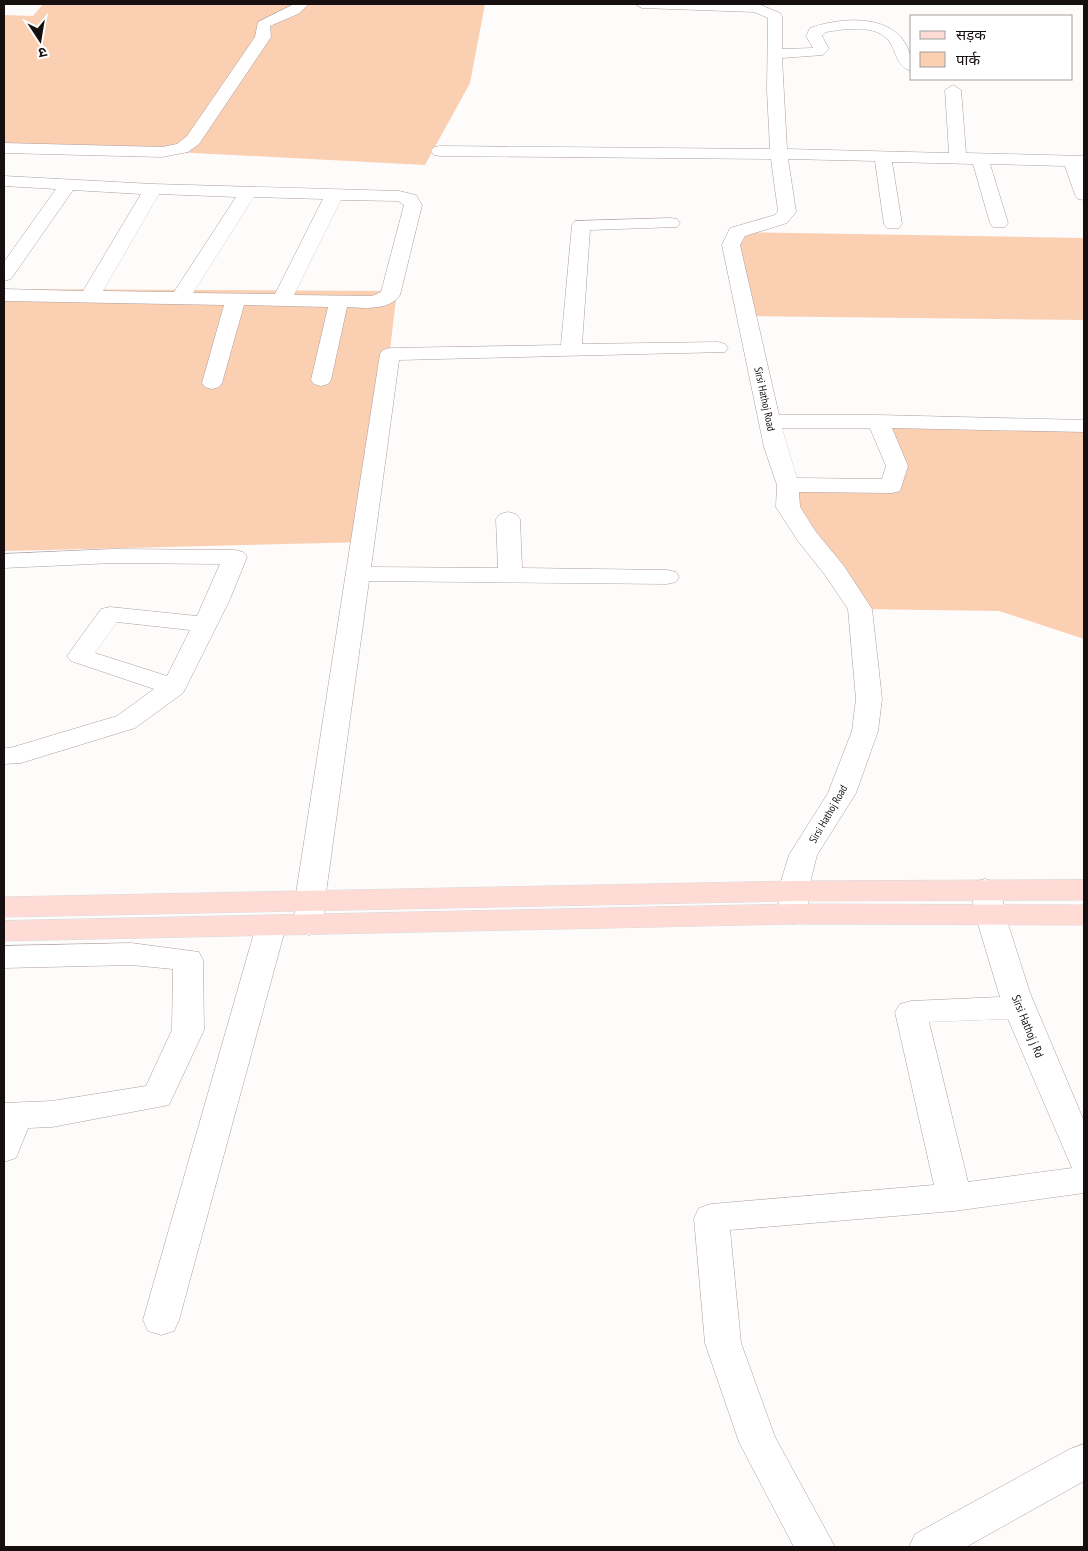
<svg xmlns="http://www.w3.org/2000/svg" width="1088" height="1551" font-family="'PT Sans Narrow','Noto Sans Devanagari',sans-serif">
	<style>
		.green { fill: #facfb2 }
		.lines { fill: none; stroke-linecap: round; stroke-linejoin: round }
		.minor-casing { stroke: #ae9ea0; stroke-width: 1 }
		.major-casing { stroke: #dad9d9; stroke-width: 1 }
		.minor { fill: #fff; fill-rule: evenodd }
		.major { fill: #fedcd5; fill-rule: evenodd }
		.labels { text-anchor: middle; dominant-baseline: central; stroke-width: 4; stroke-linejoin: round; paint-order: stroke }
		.far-street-label { font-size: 11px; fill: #150f10; stroke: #fff }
		.street-label { font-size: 12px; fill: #150f10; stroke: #fff }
	</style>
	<rect width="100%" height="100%" fill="#fefbfb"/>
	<g class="green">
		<polygon points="43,4 485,4 470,83 425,165 4,143 4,15 33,16"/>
		<polygon points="737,232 1084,238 1084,320 746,316"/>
		<polygon points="4,289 397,291 367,542 4,551"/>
		<polygon points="878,421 1084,426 1084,639 999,611 860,609 788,485 892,486"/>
	</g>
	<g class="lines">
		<defs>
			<g id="minor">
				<polygon points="294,4 309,4 298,14 270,26 271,37 199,144 188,152 162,157 4,153 4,143 162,147 177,144 187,136 255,37 258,22"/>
				<path d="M635 4 761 5 780 13 782 16V49L813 48 806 36 810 28C850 14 912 14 912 71 896 67 897 52 889 41 877 24 844 29 826 32L822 36 829 49 823 55 782 58 787 149 949 153 945 90 953 85 961 90 966 153 1084 156V200L1078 199 1075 195 1065 166 990 164 1008 223 1005 227H993L990 223 973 164 892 162 902 224 899 228H887L884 224 875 161 788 159 796 212 787 223 745 236 740 245 779 415H878L1084 420V432L892 428 908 466 900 491 892 493 799 492 800 507 816 532 844 566 872 609 882 699 878 731 856 793 817 855 808 891 809 914 805 921 794 924 783 921 779 914 778 891 789 855 828 793 852 731 856 699 848 609 825 575 798 541 776 507 777 485 764 447 722 245 730 228 775 215 778 211 771 159 440 156 434 155 431 151 434 147 440 146 770 149 767 90 768 18 754 12 642 8ZM782 428H870L886 466 882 479 797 478Z"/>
				<path d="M4 176 153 184 399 191 416 195 422 205 400 295C389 311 364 308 347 307L331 380 328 384 321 386 314 384 311 380 328 307 244 305 222 383 219 387 212 389 205 387 202 383 224 305 4 301V289L83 291 141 194 73 190 11 279 4 281V262L56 189 4 186ZM159 194 236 197 174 292 103 291ZM254 197 323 199 275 294 193 293ZM341 200 398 201 404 205 381 292 372 296 294 295Z"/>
				<polygon points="671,218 677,219 680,223 677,227 590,230 582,344 718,342 725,344 728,348 725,352 399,360 371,567 498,568 496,519 500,514 508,512 516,514 520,519 522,568 667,570 676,572 679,577 676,582 667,584 369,581 325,900 324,925 320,932 309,935 298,932 294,925 295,900 380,354 383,350 390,348 561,345 572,225 575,221"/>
				<path d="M113 549 235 550 243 552 247 557 230 599 183 693 135 728 21 763 4 764V748H10L117 716 154 689 71 661 67 656 101 609 110 607 197 616 220 564 113 563 4 568V554ZM117 622 190 630 167 676 95 653Z"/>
				<path d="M985 879 995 882 1000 889 1008 924 1030 993 1084 1121V1193L954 1211 730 1230 741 1343 775 1437 835 1547H794L739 1442 705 1343 694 1218 699 1208 711 1204 934 1185 895 1012 900 1004 911 1001 1000 997 978 924 970 889 975 882ZM1008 1019 1072 1168 968 1182 929 1022Z"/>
				<polygon points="271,916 282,919 286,926 179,1320 174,1331 161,1335 148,1331 143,1320 256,926 260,919"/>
				<polygon points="131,943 199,952 203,960 204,1030 169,1105 52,1127 28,1128 16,1158 4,1162 4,1103 52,1101 146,1086 172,1030 173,969 131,965 4,968 4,946"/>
				<polygon points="1084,1444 1084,1481 966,1547 909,1547 915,1534 1070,1449"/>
			</g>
			<g id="major">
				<polygon points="1084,880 1084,900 793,901 4,917 4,897 793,881"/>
				<polygon points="794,904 1084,905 1084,925 794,924 4,941 4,921"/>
			</g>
		</defs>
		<use href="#minor" class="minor-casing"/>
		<use href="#major" class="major-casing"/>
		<use href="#minor" class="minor"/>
		<use href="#major" class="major"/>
	</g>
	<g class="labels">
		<g class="far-street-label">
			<text transform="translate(765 399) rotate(78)">Sirsi Hathoj Road</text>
			<text transform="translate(828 814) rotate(-60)">Sirsi Hathoj Road</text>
		</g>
		<g class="street-label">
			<text transform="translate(1028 1026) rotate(68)">Sirsi Hathoj j Rd</text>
		</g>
	</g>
	<rect width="1088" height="1551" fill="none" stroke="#150f10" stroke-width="10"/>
	<rect x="910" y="15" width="162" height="65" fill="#ffffff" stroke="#a19f9f"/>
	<rect x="920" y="31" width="25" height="8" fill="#fedcd5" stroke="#a19f9f"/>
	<text x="956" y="40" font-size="15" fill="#150f10">सड़क</text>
	<rect x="920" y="52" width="25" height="15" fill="#facfb2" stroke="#a19f9f"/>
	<text x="956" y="65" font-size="15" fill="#150f10">पार्क</text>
	<g transform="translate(40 40) rotate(168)" stroke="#ffffff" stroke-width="4" paint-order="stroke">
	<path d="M0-4L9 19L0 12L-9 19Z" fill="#150f10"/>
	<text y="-8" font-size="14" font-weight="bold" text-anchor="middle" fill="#150f10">उ</text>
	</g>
</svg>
